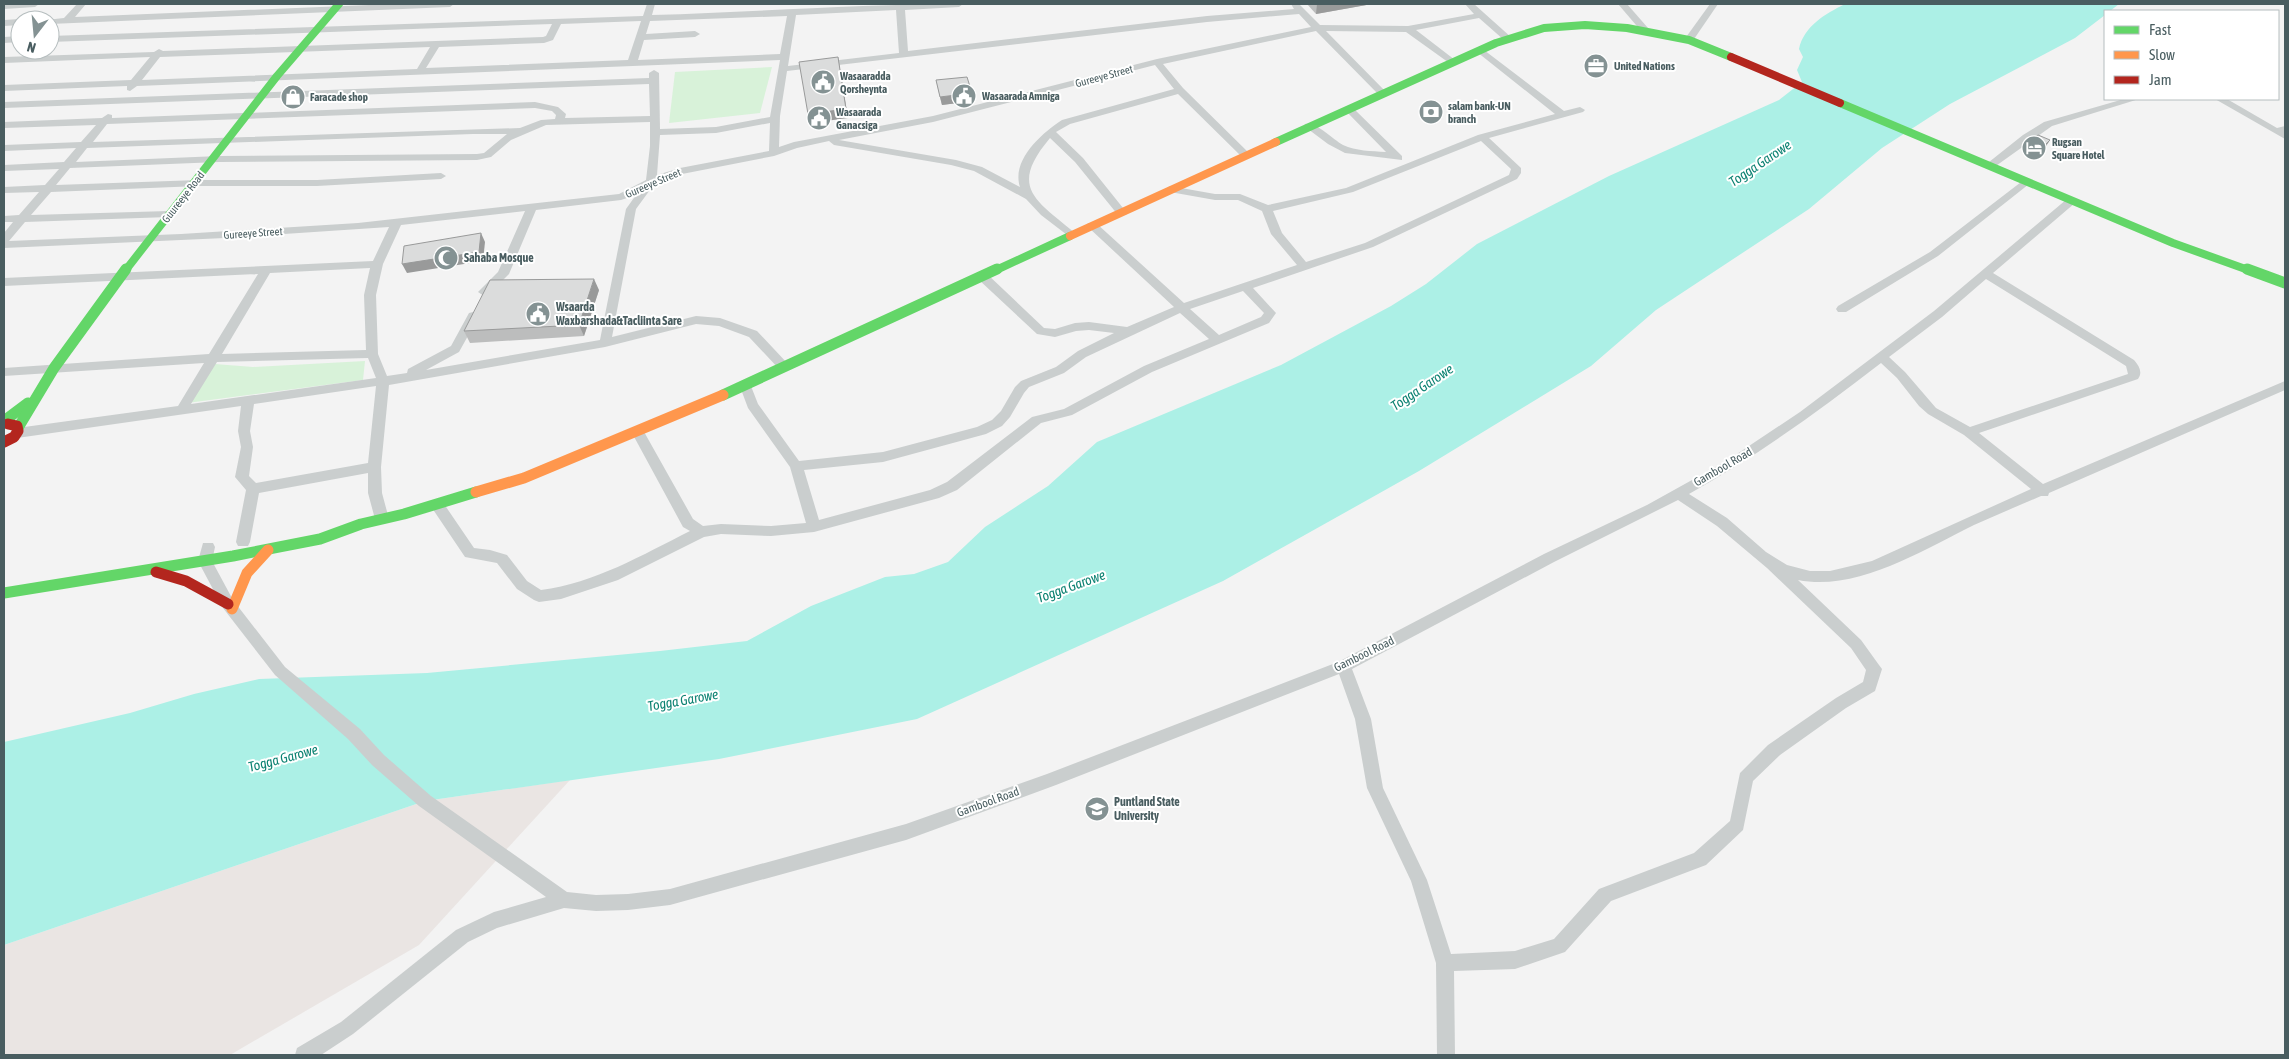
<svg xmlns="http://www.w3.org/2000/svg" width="2289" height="1059" font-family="'Asap Condensed',sans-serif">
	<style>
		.green { fill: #d8f2d9 }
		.sand { fill: #eae5e3 }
		.water { fill: #acf0e6 }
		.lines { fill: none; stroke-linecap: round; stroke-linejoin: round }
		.street { fill: #cacece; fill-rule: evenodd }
		.fast-far1 { stroke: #63d668; stroke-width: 8 }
		.fast { stroke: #63d668; stroke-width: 11 }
		.slow-far1 { stroke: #ff974d; stroke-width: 8 }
		.slow { stroke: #ff974d; stroke-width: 11 }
		.jam-far1 { stroke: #b3261e; stroke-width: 8 }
		.jam { stroke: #b3261e; stroke-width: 11 }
		.wall { fill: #bcbdbd }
		.shaded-wall { fill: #999a9a }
		.building { fill: #dbdcdc; stroke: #999a9a }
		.labels { text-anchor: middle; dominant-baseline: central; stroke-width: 4; stroke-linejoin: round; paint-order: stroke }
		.far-poi-label { font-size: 11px; font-weight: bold; fill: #495d60; stroke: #fff; text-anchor: start }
		.far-street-label { font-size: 11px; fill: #495d60; stroke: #fff }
		.poi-label { font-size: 12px; font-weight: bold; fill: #495d60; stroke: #fff; text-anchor: start }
		.street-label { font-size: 12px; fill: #495d60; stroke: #fff }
		.water-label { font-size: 14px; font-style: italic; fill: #0c8272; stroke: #fff }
	</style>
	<rect width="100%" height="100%" fill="#f3f3f3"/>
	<g class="green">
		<polygon points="772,67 760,113 669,123 675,72"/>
		<polygon points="365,361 363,380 187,403 215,364 253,367"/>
	</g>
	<polygon class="sand" points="570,780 419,945 230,1055 4,1055 4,945 425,801"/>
	<path class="water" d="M1845 4H2119L2110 11H2105V15L2075 38 1950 104 1882 148 1809 209 1656 310 1591 366 1419 471 1223 581 917 719 719 759 425 801 4 945V742L130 713 194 694 259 679 427 673 660 651 747 641 811 606 885 577 914 574 948 562 985 527 1048 486 1097 442 1281 365 1391 306 1426 284 1477 244 1609 176 1779 100 1802 82 1797 70 1803 57 1799 49C1804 26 1825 14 1845 4Z"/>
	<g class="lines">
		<g class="street">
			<polygon points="4,4 39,4 35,7 4,9"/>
			<polygon points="77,4 86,4 75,17 393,4 454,4 450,7 50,24 50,20 46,20 64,18"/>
			<path d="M647 4H655L652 15C756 12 860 4 963 4L959 7 905 10 908 51 1207 16 1294 9 1291 4H1299L1320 25 1408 26 1474 14 1465 4H1474L1512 38 1504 40 1479 18 1416 30 1455 60V64L1452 65 1406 32 1326 31 1386 92 1388 94 1383 97 1380 96 1316 31 1163 64 1183 88 1251 155 1246 158 1242 157 1178 94 1070 124 1056 132 1083 158 1127 213 1126 215H1118L1075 162 1050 138C1009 187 1034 199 1075 233L1077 235 1071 238 1041 215 1026 199 974 171 951 165 834 145 829 141 797 148 774 156 682 174 655 183 636 209 612 337 696 316 720 318 757 331 788 364 790 367 788 370H780L749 337 719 326 696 324 605 347 389 385 381 467 382 493 389 519 387 523H377L375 519 368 493V473L259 493 250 542 248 546H238L236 542 246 490 235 477 241 447 238 431 241 406 17 438 12 436 11 433 17 428 178 406 204 363 4 376V368L209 354 258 274 4 286V278L373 261 389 227 225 238 4 248V233L13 222H4V216L19 215 39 192 4 193V187L45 185 59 169 4 171V165L64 162 76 148 4 151V145L81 142 96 125 4 128V122L102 118 108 114 112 115V118L535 102 558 107 566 114 565 118 650 116 649 84 4 108V102L649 78V73L654 70 659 73 660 129 716 127 770 117 780 60 137 86 130 91 127 90V86L4 91V85L131 80 150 57 4 63V57L154 52 159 49 163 51 543 37 546 36 552 24 50 42V36L643 16ZM896 10 899 53 788 66 796 15ZM1299 14 1311 27 1157 59 933 116 794 142 779 147 780 116 787 71 1207 22ZM787 16 780 54 638 60 644 40 695 37 700 34 695 31 646 34 650 21ZM641 21 628 60 426 68 439 47 544 43 553 40 561 24ZM430 47 417 69 142 80 160 57ZM1155 65 1174 89 1062 120C1042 133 1011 160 1020 187L982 167 956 160 839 140 933 122ZM535 108 552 111 556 115 555 119 541 120 520 128 93 142 107 124ZM650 122V146L646 180 619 194 358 223 181 234 9 241 25 222 169 217 174 214 169 211 31 215 51 192 199 186H317L441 179 446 176 441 173 317 180H199L56 185 70 168 219 162 477 160 491 157 511 140 546 125ZM770 123 769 151 680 168 657 175 660 135 716 133ZM473 134H507L484 153 477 154 219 156 76 162 87 148ZM636 195 626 209 600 340 426 370 459 352 479 316 473 312 469 313 451 346 408 369 407 373 387 376 378 354 376 295 383 264 401 225 525 211 498 272 478 292 484 296 488 295 509 274 536 210 621 200ZM370 268 364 295 366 350 222 354 270 273ZM368 358 376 378 191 404 217 362ZM376 386 368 463 256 483 249 476 253 447 250 431 254 404Z"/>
			<polygon points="1618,4 1627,4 1648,28 1648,32 1642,32"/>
			<polygon points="1710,4 1718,4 1692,42 1686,42 1684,40"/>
			<polygon points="20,19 23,20 20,20 20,25 4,26 4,20"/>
			<polygon points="20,36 20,42 4,43 4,37"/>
			<path d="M1480 47 1564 111 1580 107 1585 110 1583 112 1489 138 1521 168V173L1517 179 1373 247 1253 288 1276 313 1269 323 1152 372 1072 415 1041 423 957 490 939 498 814 532 771 536 721 534 704 537 618 580 561 599 539 602 534 600 517 589 497 563 465 557 430 505 432 501H442L474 548 490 550 507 555 527 581 541 590C595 583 642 555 690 531L683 527 632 433 638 428 643 430 693 519 703 526 721 524 771 526 806 523 790 467 748 408 739 384 741 381H749L758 404 799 461 883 452 977 427 992 420 1001 411 1015 387 1021 381 1056 367 1078 351 1114 333 1089 330 1076 331 1055 337 1037 334 978 279 976 276 978 273H986L1044 328 1055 329 1075 323 1089 322 1127 327 1174 307 1088 227 1087 225 1088 223H1096L1184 303 1297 265 1271 234 1262 211 1238 200H1215L1170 192 1165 189 1170 186 1215 194H1240L1268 205 1346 188 1478 135 1555 114 1477 52 1475 50ZM1481 141 1511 169 1509 175 1365 243 1306 262 1282 233 1273 211 1353 192ZM1243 291 1264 313 1261 317 1219 335 1190 309ZM1180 313 1209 339 1144 366 1064 409 1032 417 947 482 930 490 819 520 804 470 883 462 986 434 1002 426 1010 417 1024 393 1029 387 1064 373 1086 357Z"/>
			<polygon points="2124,99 2139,99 2052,126 1993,168 1989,169 1984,166 2023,135 2044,122"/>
			<polygon points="2215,99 2227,99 2277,128 2285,126 2285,139"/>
			<path d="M1349 106 1352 107 1402 156V160L1345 153 1328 144 1304 126 1305 124C1317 122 1332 139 1343 145 1356 151 1371 151 1386 152L1346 111V107Z"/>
			<polygon points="2025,179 2029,180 2029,184 1938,256 1846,312 1838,312 1836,309 1838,306 1930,252"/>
			<path d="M2071 198 2075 199V203L1993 273 2134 360C2139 366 2143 372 2138 379L1979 433 2043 484 2285 381V390L2049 493 2048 496H2041C2018 506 1996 515 1974 525 1923 550 1857 592 1798 580L1861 640 1879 665 1882 669 1875 691 1846 708 1780 755 1753 781 1743 830 1706 865 1611 901 1565 952 1515 969 1454 971 1455 1055H1437L1436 963 1411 881 1367 788 1355 719 1339 674 1056 785 906 840 670 905 628 910 596 911 564 908 497 928 468 942 353 1034 321 1055H295L297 1048 341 1022 456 930 494 912 546 897 419 806 372 765 348 739 275 675 223 608 198 561 203 543H213L215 547 212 561 233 600 285 667 360 729 384 755 431 796 567 892 596 895 628 894 670 889 906 824 1047 774 1338 662 1544 554 1647 505 1728 460 1800 412 1934 311 2067 199ZM1986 279 2126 366 2128 374 1970 427 1936 408 1905 372 1889 357 1942 317ZM1881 363 1897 378 1919 406 1928 414 1964 435 2031 489 1872 561 1830 571H1810L1787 565 1766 552 1727 518 1689 494C1757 456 1819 411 1881 363ZM1678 500 1717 526 1767 568 1851 648 1866 670 1863 682 1836 698 1768 745 1740 773 1730 821 1694 853 1599 889 1554 939 1515 951 1451 954 1427 880 1383 788 1371 719 1352 669 1554 562Z"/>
		</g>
		<g class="fast-far1">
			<polyline points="1840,103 2173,243 2251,271"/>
			<polyline points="1276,142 1496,43 1544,28 1585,25 1627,28 1689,40 1731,57"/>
			<polyline points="125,271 277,76 339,4"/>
			<polyline points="994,271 1070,236"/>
		</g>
		<g class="fast">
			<polyline points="2247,269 2285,283"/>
			<polyline points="723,395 997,269"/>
			<polyline points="4,421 28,403"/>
			<polyline points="18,428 54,368 126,269"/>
			<polyline points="4,593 233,556 320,539 361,524 404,514 476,492"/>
		</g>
		<polyline class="slow-far1" points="1070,236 1276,142"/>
		<g class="slow">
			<polyline points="476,492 524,478 723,395"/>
			<polyline points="232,609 247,573 268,550"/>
		</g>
		<polyline class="jam-far1" points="1731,57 1840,103"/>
		<g class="jam">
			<polyline points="4,442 14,437 18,431 17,426 8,424"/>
			<polyline points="156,572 186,581 228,604"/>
		</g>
	</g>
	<g class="wall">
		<polygon points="1307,4 1372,4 1316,14"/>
		<polygon points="936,80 973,101 942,105 938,89"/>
		<polygon points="2050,140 2046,146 2036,156 2022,150 2026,144"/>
		<polygon points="599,290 584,336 470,343 464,331"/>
	</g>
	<g class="shaded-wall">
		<polygon points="1317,4 1372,4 1316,14"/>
		<polygon points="838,57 848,118 811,123 808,114"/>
		<polygon points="972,93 973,101 942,105 940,97"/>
		<polygon points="2050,140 2046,146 2036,156 2040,150"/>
		<polygon points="481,233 485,242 483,261 407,273 402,264"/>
		<polygon points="594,279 599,290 584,336 579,325"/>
	</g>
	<g class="building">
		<polygon points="838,57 846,109 808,114 799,62"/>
		<polygon points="967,77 972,93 940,97 936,80"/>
		<polygon points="2038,135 2050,140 2040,150 2026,144"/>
		<polygon points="481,233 479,252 402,264 404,246"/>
		<polygon points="594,279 579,325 464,331 490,280"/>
	</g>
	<defs>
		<symbol id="office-disc" viewBox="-11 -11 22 22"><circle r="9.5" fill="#849293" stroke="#fff"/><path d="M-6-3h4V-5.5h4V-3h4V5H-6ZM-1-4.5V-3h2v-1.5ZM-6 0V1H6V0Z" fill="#fff"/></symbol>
		<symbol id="civic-disc" viewBox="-11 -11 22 22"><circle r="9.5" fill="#849293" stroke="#fff"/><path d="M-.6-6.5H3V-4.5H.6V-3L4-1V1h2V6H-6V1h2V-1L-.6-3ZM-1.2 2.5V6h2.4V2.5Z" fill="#fff"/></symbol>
		<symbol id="shop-disc" viewBox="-11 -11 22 22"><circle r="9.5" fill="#849293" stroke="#fff"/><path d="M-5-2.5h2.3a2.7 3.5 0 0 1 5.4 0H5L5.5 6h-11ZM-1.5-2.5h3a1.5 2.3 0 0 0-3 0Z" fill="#fff"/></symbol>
		<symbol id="bank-disc" viewBox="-11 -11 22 22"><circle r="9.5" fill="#849293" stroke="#fff"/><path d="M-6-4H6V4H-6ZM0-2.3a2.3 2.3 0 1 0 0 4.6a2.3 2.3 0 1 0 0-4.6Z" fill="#fff"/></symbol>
		<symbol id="hotel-disc" viewBox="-11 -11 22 22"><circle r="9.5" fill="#849293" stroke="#fff"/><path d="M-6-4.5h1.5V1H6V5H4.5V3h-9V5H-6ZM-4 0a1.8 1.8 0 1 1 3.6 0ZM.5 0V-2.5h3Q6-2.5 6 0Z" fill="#fff"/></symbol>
		<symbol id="mosque-disc" viewBox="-11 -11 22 22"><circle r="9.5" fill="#849293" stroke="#fff"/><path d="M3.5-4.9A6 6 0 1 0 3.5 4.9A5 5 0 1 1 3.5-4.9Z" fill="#fff"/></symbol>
		<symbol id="university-disc" viewBox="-11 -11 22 22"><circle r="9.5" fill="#849293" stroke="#fff"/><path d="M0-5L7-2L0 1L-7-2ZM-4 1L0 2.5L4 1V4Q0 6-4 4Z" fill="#fff"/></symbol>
	</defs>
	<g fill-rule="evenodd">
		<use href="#office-disc" x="1582" y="52" width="28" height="28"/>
		<use href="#civic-disc" x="809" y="68" width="28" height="28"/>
		<use href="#civic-disc" x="950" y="82" width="28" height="28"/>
		<use href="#shop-disc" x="279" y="83" width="28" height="28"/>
		<use href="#bank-disc" x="1417" y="98" width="28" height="28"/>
		<use href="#civic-disc" x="805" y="104" width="28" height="28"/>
		<use href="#hotel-disc" x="2020" y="134" width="28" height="28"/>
		<use href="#mosque-disc" x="432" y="244" width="28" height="28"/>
		<use href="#civic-disc" x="524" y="300" width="28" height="28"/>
		<use href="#university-disc" x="1083" y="795" width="28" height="28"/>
	</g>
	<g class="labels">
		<g class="far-poi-label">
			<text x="1614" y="66">United Nations</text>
			<text x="840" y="76">Wasaaradda<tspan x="840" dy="13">Qorsheynta</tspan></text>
			<text x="982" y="96">Wasaarada Amniga</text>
			<text x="310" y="97">Faracade shop</text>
			<text x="1448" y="106">salam bank-UN<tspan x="1448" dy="13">branch</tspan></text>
			<text x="836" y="112">Wasaarada<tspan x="836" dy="13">Ganacsiga</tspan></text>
			<text x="2052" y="142">Rugsan<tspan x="2052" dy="13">Square Hotel</tspan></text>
		</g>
		<g class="far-street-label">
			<text transform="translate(1104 76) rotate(-15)">Gureeye Street</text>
			<text transform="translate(653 183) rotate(-23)">Gureeye Street</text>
			<text transform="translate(183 197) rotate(-52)">Guureeye Road</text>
			<text transform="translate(253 233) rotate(-4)">Gureeye Street</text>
		</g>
		<g class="poi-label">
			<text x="464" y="258">Sahaba Mosque</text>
			<text x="556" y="307">Wsaarda<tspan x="556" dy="14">Waxbarshada&amp;Tacliinta Sare</tspan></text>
			<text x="1114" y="802">Puntland State<tspan x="1114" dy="14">University</tspan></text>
		</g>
		<g class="street-label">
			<text transform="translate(1723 467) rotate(-30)">Gambool Road</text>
			<text transform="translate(1364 654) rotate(-26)">Gambool Road</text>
			<text transform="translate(988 802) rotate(-20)">Gambool Road</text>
		</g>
		<g class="water-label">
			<text transform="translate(1760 163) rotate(-34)">Togga Garowe</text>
			<text transform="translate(1422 387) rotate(-34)">Togga Garowe</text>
			<text transform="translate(1071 586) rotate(-20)">Togga Garowe</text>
			<text transform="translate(683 700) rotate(-10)">Togga Garowe</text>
			<text transform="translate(283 758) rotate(-15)">Togga Garowe</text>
		</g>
	</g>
	<rect width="2289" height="1059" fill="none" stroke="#495d60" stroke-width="10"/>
	<rect x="2104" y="10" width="175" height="90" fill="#ffffff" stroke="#b6bebf"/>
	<rect x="2114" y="26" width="25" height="8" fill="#63d668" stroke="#b6bebf"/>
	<text x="2149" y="35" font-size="15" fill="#495d60">Fast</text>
	<rect x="2114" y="51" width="25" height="8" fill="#ff974d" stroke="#b6bebf"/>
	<text x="2149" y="60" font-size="15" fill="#495d60">Slow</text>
	<rect x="2114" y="76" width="25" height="8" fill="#b3261e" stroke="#b6bebf"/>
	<text x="2149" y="85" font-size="15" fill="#495d60">Jam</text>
	<g transform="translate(35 35) rotate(196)"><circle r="24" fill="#ffffff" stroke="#b6bebf"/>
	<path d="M0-4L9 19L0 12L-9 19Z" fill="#849293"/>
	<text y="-8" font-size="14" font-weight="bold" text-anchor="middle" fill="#495d60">N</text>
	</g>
</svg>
